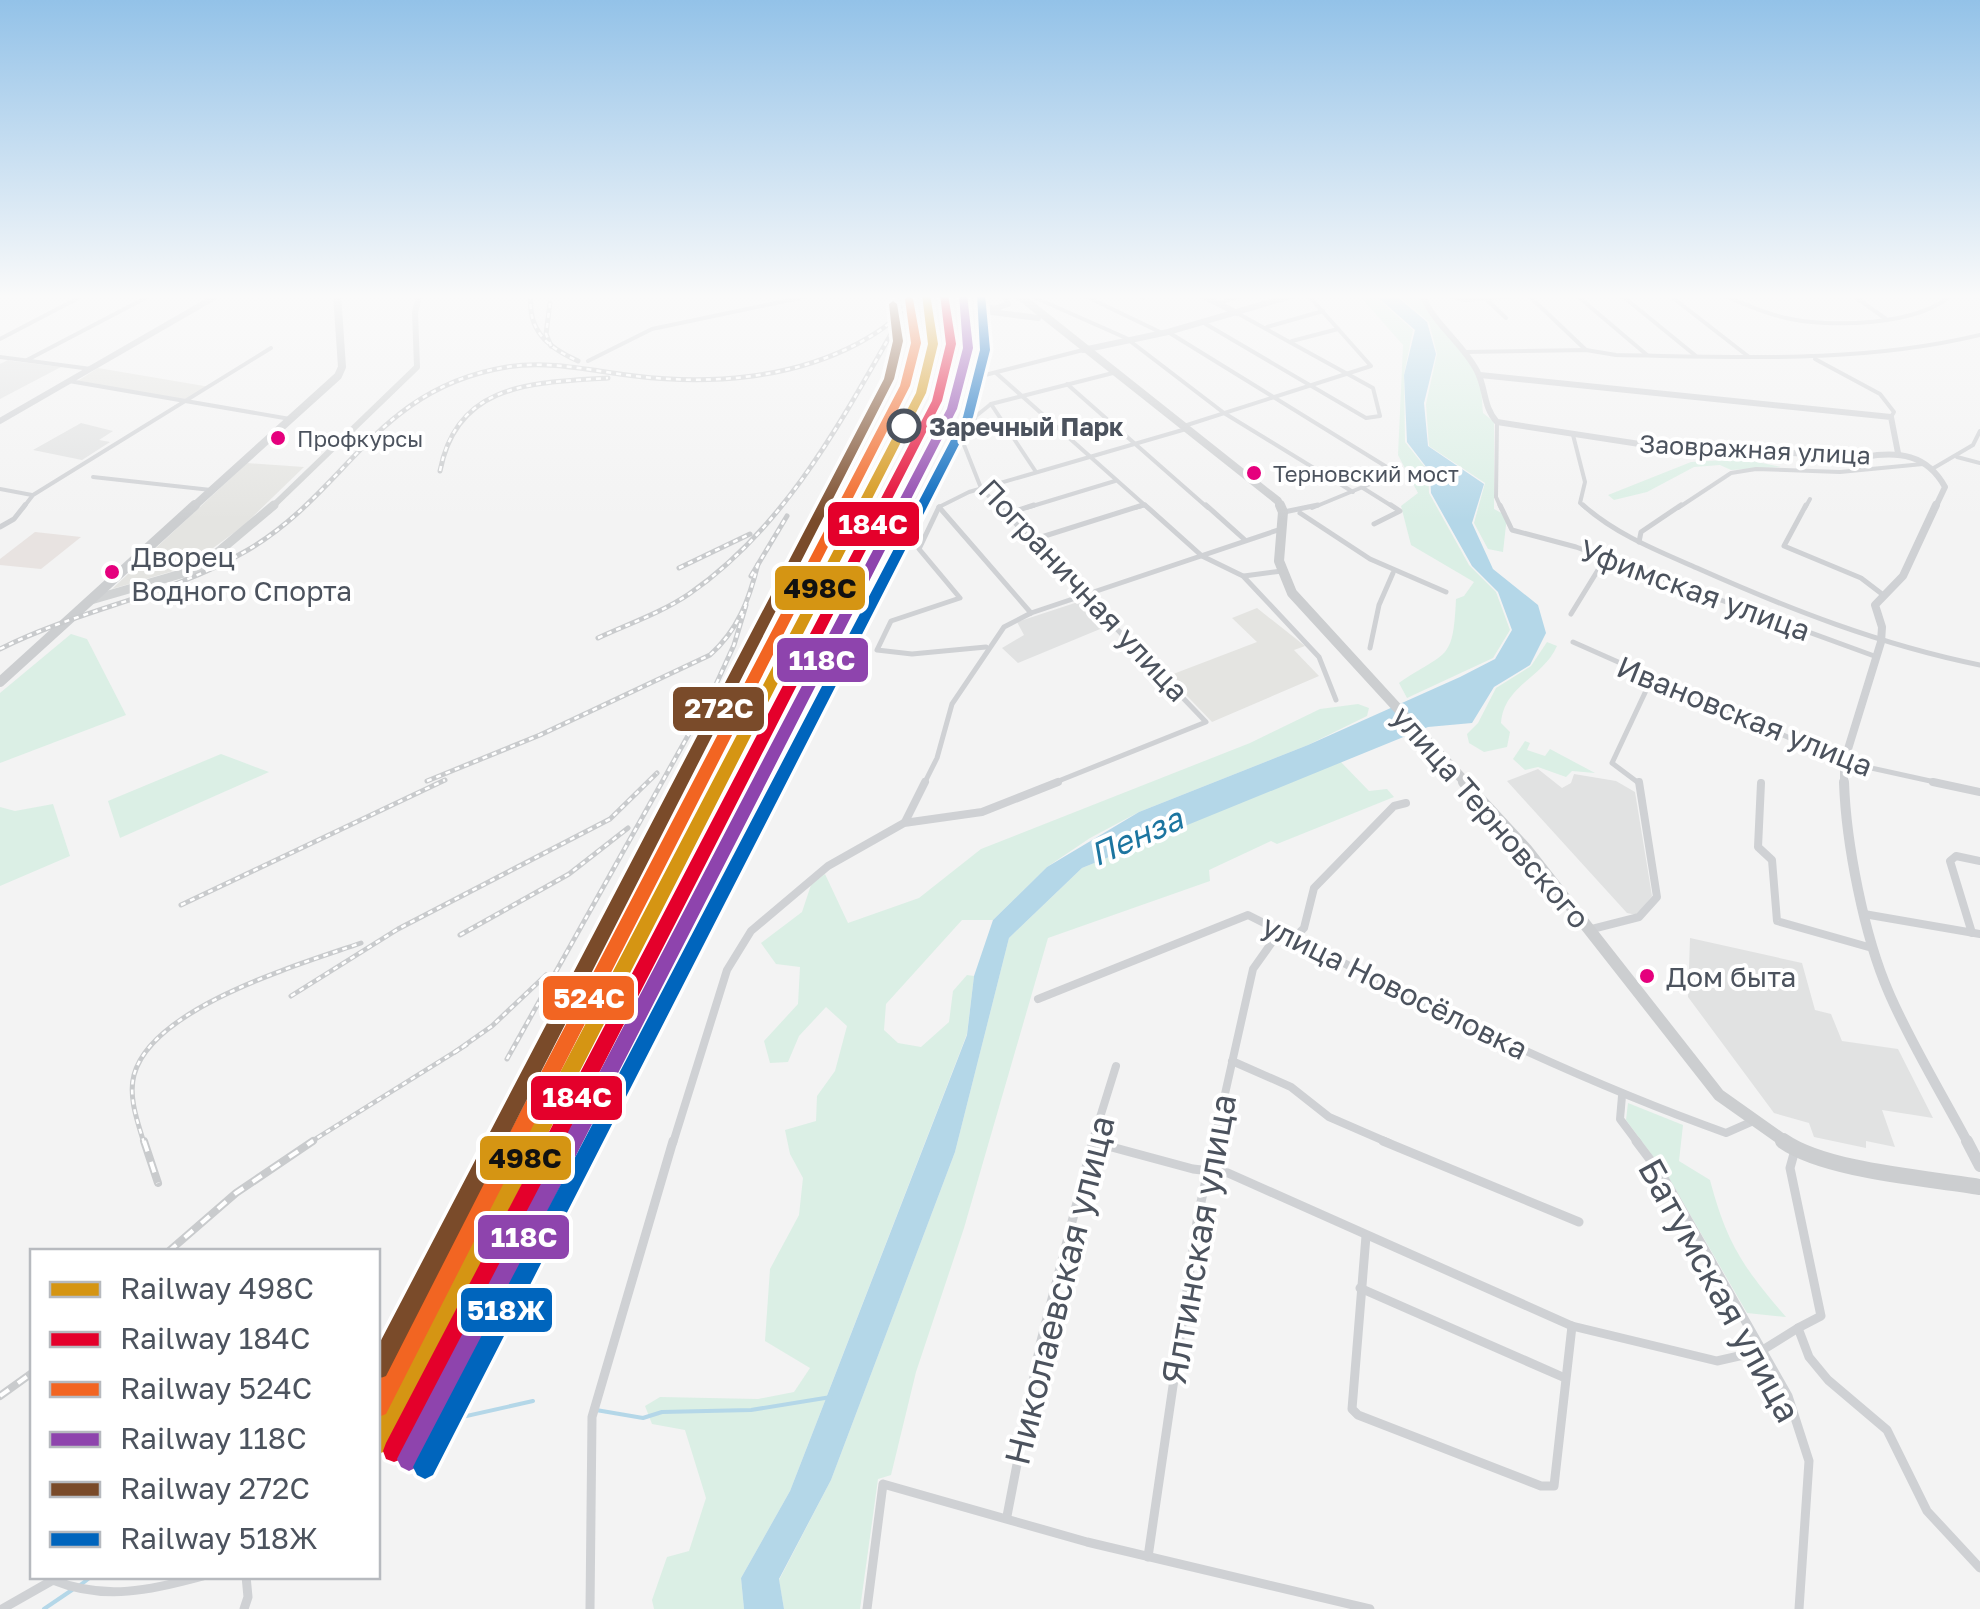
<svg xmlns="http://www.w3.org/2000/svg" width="1980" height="1609" font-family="'Golos Text',sans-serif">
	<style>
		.commercial { fill: #e4e4e1 }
		.education { fill: #e1e2e2 }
		.medical { fill: #e8e3e1 }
		.green { fill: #dbefe5 }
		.water { fill: #b4d7e8 }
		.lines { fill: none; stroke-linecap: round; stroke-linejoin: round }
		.stream { stroke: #b4d7e8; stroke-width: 4 }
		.minor-far3 { stroke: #cfd1d4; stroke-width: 4 }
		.minor-far2 { stroke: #cfd1d4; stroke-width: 5 }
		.minor-far1 { stroke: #cfd1d4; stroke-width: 8 }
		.minor { stroke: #cfd1d4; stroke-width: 9 }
		.tertiary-far3 { stroke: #cfd1d4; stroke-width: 6 }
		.tertiary-far2 { stroke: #cfd1d4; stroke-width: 8 }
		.tertiary-far1 { stroke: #cfd1d4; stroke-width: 10 }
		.tertiary { stroke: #cfd1d4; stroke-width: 12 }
		.secondary-far1 { stroke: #d1d3d4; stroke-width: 6 }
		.secondary { stroke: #d1d3d4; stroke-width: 9 }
		.primary-far3 { stroke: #ccced0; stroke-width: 8 }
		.primary-far2 { stroke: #ccced0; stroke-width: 10 }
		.primary-far1 { stroke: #ccced0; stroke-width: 12 }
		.primary { stroke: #ccced0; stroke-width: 16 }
		.rail-far1-casing { stroke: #c9cbcd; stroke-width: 5 }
		.rail-casing { stroke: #c9cbcd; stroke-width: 8 }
		.rail-far1 { stroke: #fff; stroke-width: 2.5; stroke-dasharray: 5; stroke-linecap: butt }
		.rail { stroke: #fff; stroke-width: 4; stroke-dasharray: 11; stroke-linecap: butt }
		.rail-1-casing { stroke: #fff; stroke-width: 7 }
		.rail-2-casing { stroke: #fff; stroke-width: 7 }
		.rail-3-casing { stroke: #fff; stroke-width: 7 }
		.rail-4-casing { stroke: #fff; stroke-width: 7 }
		.rail-5-casing { stroke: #fff; stroke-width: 7 }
		.rail-6-casing { stroke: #fff; stroke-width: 7 }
		.rail-1 { fill: #d59513; fill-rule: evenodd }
		.rail-2 { fill: #e4002b; fill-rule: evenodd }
		.rail-3 { fill: #f26522; fill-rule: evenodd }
		.rail-4 { fill: #8e44ad; fill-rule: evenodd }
		.rail-5 { fill: #7a4b2a; fill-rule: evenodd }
		.rail-6 { fill: #0065bd; fill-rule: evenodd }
		.stop-dot { fill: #fff; stroke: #4c535e; stroke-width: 5 }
		.bus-dot { fill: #e5007d; stroke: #fff; stroke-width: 4 }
		.labels { text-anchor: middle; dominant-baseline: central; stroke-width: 8; stroke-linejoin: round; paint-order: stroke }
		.far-bus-label { font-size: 22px; fill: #4c535e; stroke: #fff; text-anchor: start }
		.far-stop-label { font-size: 25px; font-weight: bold; fill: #4c535e; stroke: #fff; text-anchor: start }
		.far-street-label { font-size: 25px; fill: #4c535e; stroke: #fff }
		.bus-label { font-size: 28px; fill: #4c535e; stroke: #fff; text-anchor: start }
		.street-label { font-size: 30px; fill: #4c535e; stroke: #fff }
		.water-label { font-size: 32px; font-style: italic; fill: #1c75a0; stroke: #fff }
		.near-street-label { font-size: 35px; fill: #4c535e; stroke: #fff }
		.line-badge { stroke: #fff; stroke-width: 4 }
		.badge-label { font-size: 28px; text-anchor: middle; font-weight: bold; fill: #fff }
		.pale-badge-label { font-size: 28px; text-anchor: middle; font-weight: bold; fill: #111 }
	</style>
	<rect width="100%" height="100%" fill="#f3f3f3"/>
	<g class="commercial">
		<polygon points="98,368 210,387 188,401 76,382"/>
		<polygon points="247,463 304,467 242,527 187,567 112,589"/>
		<polygon points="1257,608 1305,646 1294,650 1319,676 1212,722 1168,676 1257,642 1232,618"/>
	</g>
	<g class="education">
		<polygon points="8,360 12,361 61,367 0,399 0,364"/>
		<polygon points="81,423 113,431 99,440 110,442 82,460 33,450"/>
		<polygon points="1081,601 1105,627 1018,663 1002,648 1024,635 1017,622"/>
		<polygon points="1538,769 1562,788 1571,783 1574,774 1616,781 1635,792 1652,896 1637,915 1627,913 1507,781"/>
		<polygon points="1690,938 1802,963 1815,1010 1831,1014 1842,1041 1898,1049 1933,1118 1882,1110 1895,1147 1866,1141 1866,1148 1814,1137 1809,1123 1774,1113 1688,997"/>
	</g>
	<polygon class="medical" points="35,532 81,537 41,569 0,565 0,559"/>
	<g class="green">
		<path d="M1358 294H1372L1413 330 1404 374 1405 442 1428 471 1429 493 1469 565 1496 592 1510 630 1493 658 1407 698 1399 683C1447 650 1453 663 1456 599L1464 596 1474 582 1411 545 1401 506 1418 493 1398 455 1403 345Z"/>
		<path d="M1396 294H1419C1431 328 1469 346 1479 381 1482 391 1482 403 1483 413L1494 422V509L1507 516 1503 552 1488 549 1474 523 1485 483 1429 446 1426 404 1437 354 1429 322Z"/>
		<polygon points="1743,459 1781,467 1731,470 1720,465 1694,467 1647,492 1614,500 1608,495 1691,462"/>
		<polygon points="71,634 87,639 126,715 0,763 0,693"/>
		<path d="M1547 642 1557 646C1543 678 1504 685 1501 723L1510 732 1507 747 1484 752 1469 743 1467 734 1478 723 1496 688 1531 666Z"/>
		<polygon points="1358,704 1369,708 1367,716 1308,745 1139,812 1090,838 1047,867 993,920 962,920 886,1004 884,1030 898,1043 921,1047 949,1022 953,991 967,975 974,976 967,1034 790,1491 741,1578 744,1609 654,1609 652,1600 667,1557 689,1551 706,1498 685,1430 652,1424 645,1406 660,1397 758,1399 794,1392 810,1368 765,1341 770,1269 799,1215 803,1178 790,1154 785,1130 816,1121 817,1096 835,1071 847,1026 826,1007 799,1036 788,1062 770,1063 764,1041 798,1004 800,967 776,964 761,943 802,912 811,885 825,874 848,923 919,898 981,849 1250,743 1320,709"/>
		<polygon points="1525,741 1530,743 1527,750 1545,756 1550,749 1595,773 1572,771 1566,777 1538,767 1525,770 1513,759"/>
		<polygon points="221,754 269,772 120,838 108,801"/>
		<polygon points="1340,761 1369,791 1387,789 1394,797 1277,844 1271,841 1209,870 1210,881 1048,938 964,1228 916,1372 891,1475 878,1479 860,1609 784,1609 779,1580 831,1480 955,1152 1009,938 1082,868"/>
		<polygon points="53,804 70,856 0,886 0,807 15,811"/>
		<path d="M1628 1103 1683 1125 1679 1161 1710 1180C1727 1244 1743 1267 1786 1317L1747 1313 1669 1178 1626 1120Z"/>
	</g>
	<polygon class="water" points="1374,294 1394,294 1427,322 1436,354 1424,403 1428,446 1484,484 1472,523 1493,569 1538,605 1546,633 1530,665 1494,687 1472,723 1428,727 1082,868 1009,938 955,1152 831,1480 779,1579 784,1609 744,1609 741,1578 790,1491 967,1035 974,976 993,920 1047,867 1139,812 1308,745 1460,677 1495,659 1512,630 1498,592 1472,566 1431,493 1430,472 1407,442 1404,375 1415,330"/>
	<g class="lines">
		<g class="stream">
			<polyline points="596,1410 643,1418 662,1412 751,1410 831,1397"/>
			<polyline points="413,1428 533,1401"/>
			<polyline points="79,1586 92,1576"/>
			<polyline points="44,1609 72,1590"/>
		</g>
		<g class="minor-far3">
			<polyline points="1027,294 1126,338 1224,413 1353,492"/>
			<polyline points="1081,294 1162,333"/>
			<polyline points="1137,294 1144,298"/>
			<polyline points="1481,294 1506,318"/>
			<polyline points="1527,294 1586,350"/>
			<polyline points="1575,294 1647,355"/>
			<polyline points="1620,294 1696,356"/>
			<polyline points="1668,294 1749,357"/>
			<path d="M1720 294C1742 303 1763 313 1786 318 1829 328 1919 326 1952 294"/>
			<polyline points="1851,294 1886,319"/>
			<polyline points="1972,294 1980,298"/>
			<polyline points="1219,303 1247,294"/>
			<polyline points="1204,323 1366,418 1380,416 1373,388 1237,313"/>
			<polyline points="1267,327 1323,311"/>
			<polyline points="1168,332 1390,469 1387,477 1312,508"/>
			<polyline points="0,339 86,294"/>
			<polyline points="1292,341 1338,329"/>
			<path d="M1464 352 1586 350 1616 355C1739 357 1859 364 1980 335"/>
			<polyline points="0,357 91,369"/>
			<polyline points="1815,359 1880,394 1894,412 1891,417"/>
			<polyline points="27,360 153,294"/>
			<polyline points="588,361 652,329 804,297"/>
			<polyline points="996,373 1148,508"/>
			<polyline points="985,375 1083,350"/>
			<polyline points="69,381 290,419"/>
			<polyline points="1067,384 1208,508"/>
			<polyline points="991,404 1036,472"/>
			<polyline points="1497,422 1496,497 1501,508"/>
			<polyline points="1184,426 1371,366 1307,294"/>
			<polyline points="1573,435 1585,482 1580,503 1586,508"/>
			<polyline points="1957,457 1980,463"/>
			<polyline points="1932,469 1973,445 1980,431"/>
			<polyline points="93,477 211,490"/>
			<polyline points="1363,488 1395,508"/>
			<polyline points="0,489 32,495"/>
			<polyline points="939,507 969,492 1186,429"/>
			<polyline points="23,508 33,495 271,348"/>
			<polyline points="848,508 897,412 910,372 913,302 905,294"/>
			<polyline points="1000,508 981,488 964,445 976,416 991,404 1113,373"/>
			<polyline points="1026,508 1115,481"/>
			<polyline points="1135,508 1145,505"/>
			<polyline points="1678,508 1731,473 1756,469 1840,472 1923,464"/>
			<polyline points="1805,508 1810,499"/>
		</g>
		<g class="minor-far2">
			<polyline points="998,505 1206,722 1051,784"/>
			<polyline points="1145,505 1202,556 1243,576 1319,657 1336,700"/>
			<polyline points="1206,505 1245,540"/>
			<polyline points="1500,505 1512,530 1576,547 1877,657"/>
			<path d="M1583 505C1615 534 1658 551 1697 568 1789 609 1881 645 1980 665"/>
			<polyline points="1806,505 1784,546 1861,578 1882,594"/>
			<polyline points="939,507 919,549 960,598 891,621 877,650 912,654 986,647"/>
			<polyline points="939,507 1031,613"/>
			<polyline points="1284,512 1318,505"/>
			<polyline points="1300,513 1370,559 1446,592"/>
			<polyline points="1006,514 1034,505"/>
			<polyline points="1374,524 1400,511 1391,505"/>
			<polyline points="0,527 14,519 25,505"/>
			<polyline points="1032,540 1143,505"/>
			<polyline points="1639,542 1641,532 1681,505"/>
			<polyline points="786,565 838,527 849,505"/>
			<polyline points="1244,576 1282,571"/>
			<polyline points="1571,614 1606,557"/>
			<polyline points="1573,642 1844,762 1944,784"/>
			<polyline points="1370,648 1379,605 1393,573"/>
			<polyline points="924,784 937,758 952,704 1004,627 1031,613 1281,529"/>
			<polyline points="1640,784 1612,763 1651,680"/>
		</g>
		<g class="minor-far1">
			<polyline points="1933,782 1980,792"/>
			<polyline points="1761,783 1758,847 1772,860 1777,921 1872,948"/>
			<polyline points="905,822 925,782"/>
			<polyline points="1864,914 1980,934"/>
			<polyline points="1592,929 1639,917 1657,897 1639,782"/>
			<polyline points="1972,933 1950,861 1956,856 1980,861"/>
			<polyline points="1294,938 1304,928 1314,888 1394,806 1406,803"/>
			<path d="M1038 999 1248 915C1405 994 1560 1074 1726 1133L1751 1122"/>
			<polyline points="1232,1061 1291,1087 1329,1117 1389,1143"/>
			<polyline points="1622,1096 1620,1119 1638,1143"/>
			<polyline points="1093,1142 1098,1143"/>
			<polyline points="673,1143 727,970 751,931 828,866 904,823 982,812 1058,782"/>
			<polyline points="1092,1143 1116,1066"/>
			<polyline points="1214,1143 1253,969 1280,931"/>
		</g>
		<g class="minor">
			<polyline points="1383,1141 1579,1222"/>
			<polyline points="1636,1141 1664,1178 1788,1396 1809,1461 1799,1609"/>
			<polyline points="1093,1142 1193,1169 1228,1173 1572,1326 1717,1361 1761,1351 1798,1328"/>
			<polyline points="1795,1150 1790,1168 1821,1316 1798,1328 1809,1357 1828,1380 1887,1430 1927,1511 1980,1568"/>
			<polyline points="1366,1236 1352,1409 1358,1415 1541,1486 1554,1486 1572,1326"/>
			<polyline points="1360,1288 1565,1378"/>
			<polyline points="1007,1516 1040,1345 1093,1141"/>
			<polyline points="1148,1557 1198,1215 1215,1141"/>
			<path d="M2 1609 53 1580C104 1601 152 1590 203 1576"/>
			<polyline points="244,1609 248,1597 246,1576"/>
			<polyline points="590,1609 592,1417 673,1141"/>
			<polyline points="867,1609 883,1484 1087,1542 1370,1609"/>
		</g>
		<g class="tertiary-far3">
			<polyline points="800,294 819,294"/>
			<polyline points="974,294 978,307 984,311 1038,318"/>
			<polyline points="978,294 985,306 994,309 1008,304 1004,294"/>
			<polyline points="1199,294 1237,313"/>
			<path d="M1422 294C1434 325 1462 342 1477 371 1486 388 1483 407 1497 422L1646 445 1864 457C1898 451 1927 454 1945 487L1935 508"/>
			<polyline points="1446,294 1465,299 1531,294"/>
			<polyline points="1083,350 1168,332 1298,294"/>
			<polyline points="1480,375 1891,417 1898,453"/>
			<polyline points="0,421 220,294"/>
		</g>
		<polyline class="tertiary-far2" points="1844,784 1844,762 1881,642 1882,627 1875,605 1903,576 1936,505"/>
		<path class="tertiary-far1" d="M1844 782C1846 843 1864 936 1889 993 1911 1044 1942 1094 1968 1143"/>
		<polyline class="tertiary" points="1967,1141 1980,1166"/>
		<polyline class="secondary-far1" points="271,508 417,367 415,312 420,294"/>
		<polyline class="secondary" points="91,600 198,569 274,505"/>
		<g class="primary-far3">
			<polyline points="1017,294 1278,501 1281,508"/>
			<polyline points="192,508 338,376 342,367 337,294"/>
		</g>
		<g class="primary-far2">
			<polyline points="1280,505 1283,512 1279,561 1292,593 1467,784"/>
			<polyline points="0,682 195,505"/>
		</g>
		<polyline class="primary-far1" points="1464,782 1526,849 1719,1095 1787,1143"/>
		<path class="primary" d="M1783 1141C1826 1171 1927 1178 1980 1187"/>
		<defs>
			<g id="rail-far1">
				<path d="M531 294C527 330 547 347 578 361"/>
				<polyline points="550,303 546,334 551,346"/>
				<path d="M440 471C457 382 533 383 608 378"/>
				<polyline points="679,568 750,534"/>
				<polyline points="751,576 787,516"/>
				<path d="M598 638C628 624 661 613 689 594 786 527 842 420 899 320"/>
				<path d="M0 649C79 609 169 596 246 551 348 492 374 389 507 367 550 360 592 371 635 376 709 385 790 379 857 344 879 332 901 319 911 294"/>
				<path d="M427 781 540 735 710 655C738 630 749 600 758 564"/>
				<polyline points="181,905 445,780"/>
				<polyline points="460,935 569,874 628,828"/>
				<polyline points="291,996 398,929 610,819 657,773"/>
				<polyline points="455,1052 492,1026 546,975"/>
				<polyline points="507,1059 713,691 734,645 746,605"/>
				<path d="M144 1143C138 1123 128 1097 134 1075 152 1007 301 964 361 943"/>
				<polyline points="309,1143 466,1045"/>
			</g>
			<g id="rail">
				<polyline points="144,1141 158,1183"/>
				<polyline points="168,1252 236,1193 313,1141"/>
				<polyline points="0,1396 32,1373"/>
			</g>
		</defs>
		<use href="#rail-far1" class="rail-far1-casing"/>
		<use href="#rail" class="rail-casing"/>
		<use href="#rail-far1" class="rail-far1"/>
		<use href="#rail" class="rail"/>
		<defs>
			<polygon id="rail-1" points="922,294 930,294 938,344 926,393 386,1451 378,1454 378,1420 916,393 928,344"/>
			<polygon id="rail-2" points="940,294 948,294 956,344 942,401 402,1459 394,1462 386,1459 383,1451 386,1443 932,401 946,344"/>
			<polygon id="rail-3" points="909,296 913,299 921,343 910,386 386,1414 378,1417 378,1384 900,386 911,343 905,299"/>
			<polygon id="rail-4" points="959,294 967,294 973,348 957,409 417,1467 409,1471 401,1467 397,1459 401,1451 947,409 963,348"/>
			<polygon id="rail-5" points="893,301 897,304 903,341 894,379 386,1376 378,1379 378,1346 884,379 893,341 889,304"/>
			<polygon id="rail-6" points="977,294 985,294 990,350 973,417 433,1475 425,1479 417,1475 413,1467 417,1459 963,417 980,350"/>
		</defs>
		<use href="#rail-1" class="rail-1-casing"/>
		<use href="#rail-2" class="rail-2-casing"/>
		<use href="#rail-3" class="rail-3-casing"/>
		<use href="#rail-4" class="rail-4-casing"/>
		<use href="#rail-5" class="rail-5-casing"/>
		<use href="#rail-6" class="rail-6-casing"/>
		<use href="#rail-1" class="rail-1"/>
		<use href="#rail-2" class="rail-2"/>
		<use href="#rail-3" class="rail-3"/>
		<use href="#rail-4" class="rail-4"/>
		<use href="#rail-5" class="rail-5"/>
		<use href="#rail-6" class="rail-6"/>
	</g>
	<linearGradient id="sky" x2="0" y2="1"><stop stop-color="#93c2e8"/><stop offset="0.57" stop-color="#fafafa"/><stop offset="1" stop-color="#fafafa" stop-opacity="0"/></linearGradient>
	<rect width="1980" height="520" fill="url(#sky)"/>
	<circle class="stop-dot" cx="904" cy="426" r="15"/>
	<g class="bus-dot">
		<circle cx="278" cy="438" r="9"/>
		<circle cx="1254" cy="473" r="9"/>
		<circle cx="112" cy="572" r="9"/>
		<circle cx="1647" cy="976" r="9"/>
	</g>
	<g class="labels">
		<g class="far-bus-label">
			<text x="297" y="438">Профкурсы</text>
			<text x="1273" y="473">Терновский мост</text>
		</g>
		<g class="far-stop-label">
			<text x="929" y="426">Заречный Парк</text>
		</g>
		<g class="far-street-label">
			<text transform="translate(1755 449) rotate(3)">Заовражная улица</text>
		</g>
		<g class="bus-label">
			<text x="131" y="556">Дворец<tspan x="131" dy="34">Водного Спорта</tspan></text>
			<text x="1666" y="976">Дом быта</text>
		</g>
		<g class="street-label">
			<text transform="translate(1084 590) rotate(47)">Пограничная улица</text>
			<text transform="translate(1695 590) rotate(20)">Уфимская улица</text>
			<text transform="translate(1745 716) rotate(22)">Ивановская улица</text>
			<text transform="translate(1491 817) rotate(49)">улица Терновского</text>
			<text transform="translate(1395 987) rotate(26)">улица Новосёловка</text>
		</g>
		<g class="water-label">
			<text transform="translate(1136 836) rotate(-24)">Пенза</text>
		</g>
		<g class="near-street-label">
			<text transform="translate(1198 1239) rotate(-80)">Ялтинская улица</text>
			<text transform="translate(1059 1290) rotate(-76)">Николаевская улица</text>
			<text transform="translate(1720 1290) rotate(61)">Батумская улица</text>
		</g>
	</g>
	<g class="line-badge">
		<rect x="826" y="500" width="95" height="48" rx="10" fill="#e4002b"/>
		<rect x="773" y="564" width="94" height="48" rx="10" fill="#d59513"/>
		<rect x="775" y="636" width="95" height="48" rx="10" fill="#8e44ad"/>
		<rect x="671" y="685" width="95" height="48" rx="10" fill="#7a4b2a"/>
		<rect x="541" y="974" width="95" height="48" rx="10" fill="#f26522"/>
		<rect x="529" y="1074" width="95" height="48" rx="10" fill="#e4002b"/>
		<rect x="478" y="1134" width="95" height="48" rx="10" fill="#d59513"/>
		<rect x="476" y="1213" width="95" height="48" rx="10" fill="#8e44ad"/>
		<rect x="459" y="1286" width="95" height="48" rx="10" fill="#0065bd"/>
	</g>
	<g class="badge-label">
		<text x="873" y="534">184С</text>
		<text x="822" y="670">118С</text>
		<text x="719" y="718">272С</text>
		<text x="589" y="1008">524С</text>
		<text x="577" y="1107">184С</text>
		<text x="524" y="1247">118С</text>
		<text x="506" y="1320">518Ж</text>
	</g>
	<g class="pale-badge-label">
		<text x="820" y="598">498С</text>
		<text x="525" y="1168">498С</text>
	</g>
	<rect x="30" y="1249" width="350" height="330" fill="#ffffff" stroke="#b7babf" stroke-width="2.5"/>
	<rect x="50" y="1282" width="50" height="15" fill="#d59513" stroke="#b7babf" stroke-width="2.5"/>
	<text x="120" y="1299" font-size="30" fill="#4c535e">Railway 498С</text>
	<rect x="50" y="1332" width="50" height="15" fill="#e4002b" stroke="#b7babf" stroke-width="2.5"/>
	<text x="120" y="1349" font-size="30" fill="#4c535e">Railway 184С</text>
	<rect x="50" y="1382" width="50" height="15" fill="#f26522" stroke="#b7babf" stroke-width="2.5"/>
	<text x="120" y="1399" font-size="30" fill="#4c535e">Railway 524С</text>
	<rect x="50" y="1432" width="50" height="15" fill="#8e44ad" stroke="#b7babf" stroke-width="2.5"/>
	<text x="120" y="1449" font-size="30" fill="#4c535e">Railway 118С</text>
	<rect x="50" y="1482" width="50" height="15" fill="#7a4b2a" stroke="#b7babf" stroke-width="2.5"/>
	<text x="120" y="1499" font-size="30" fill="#4c535e">Railway 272С</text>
	<rect x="50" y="1532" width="50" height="15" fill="#0065bd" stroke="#b7babf" stroke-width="2.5"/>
	<text x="120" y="1549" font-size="30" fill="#4c535e">Railway 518Ж</text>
</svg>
